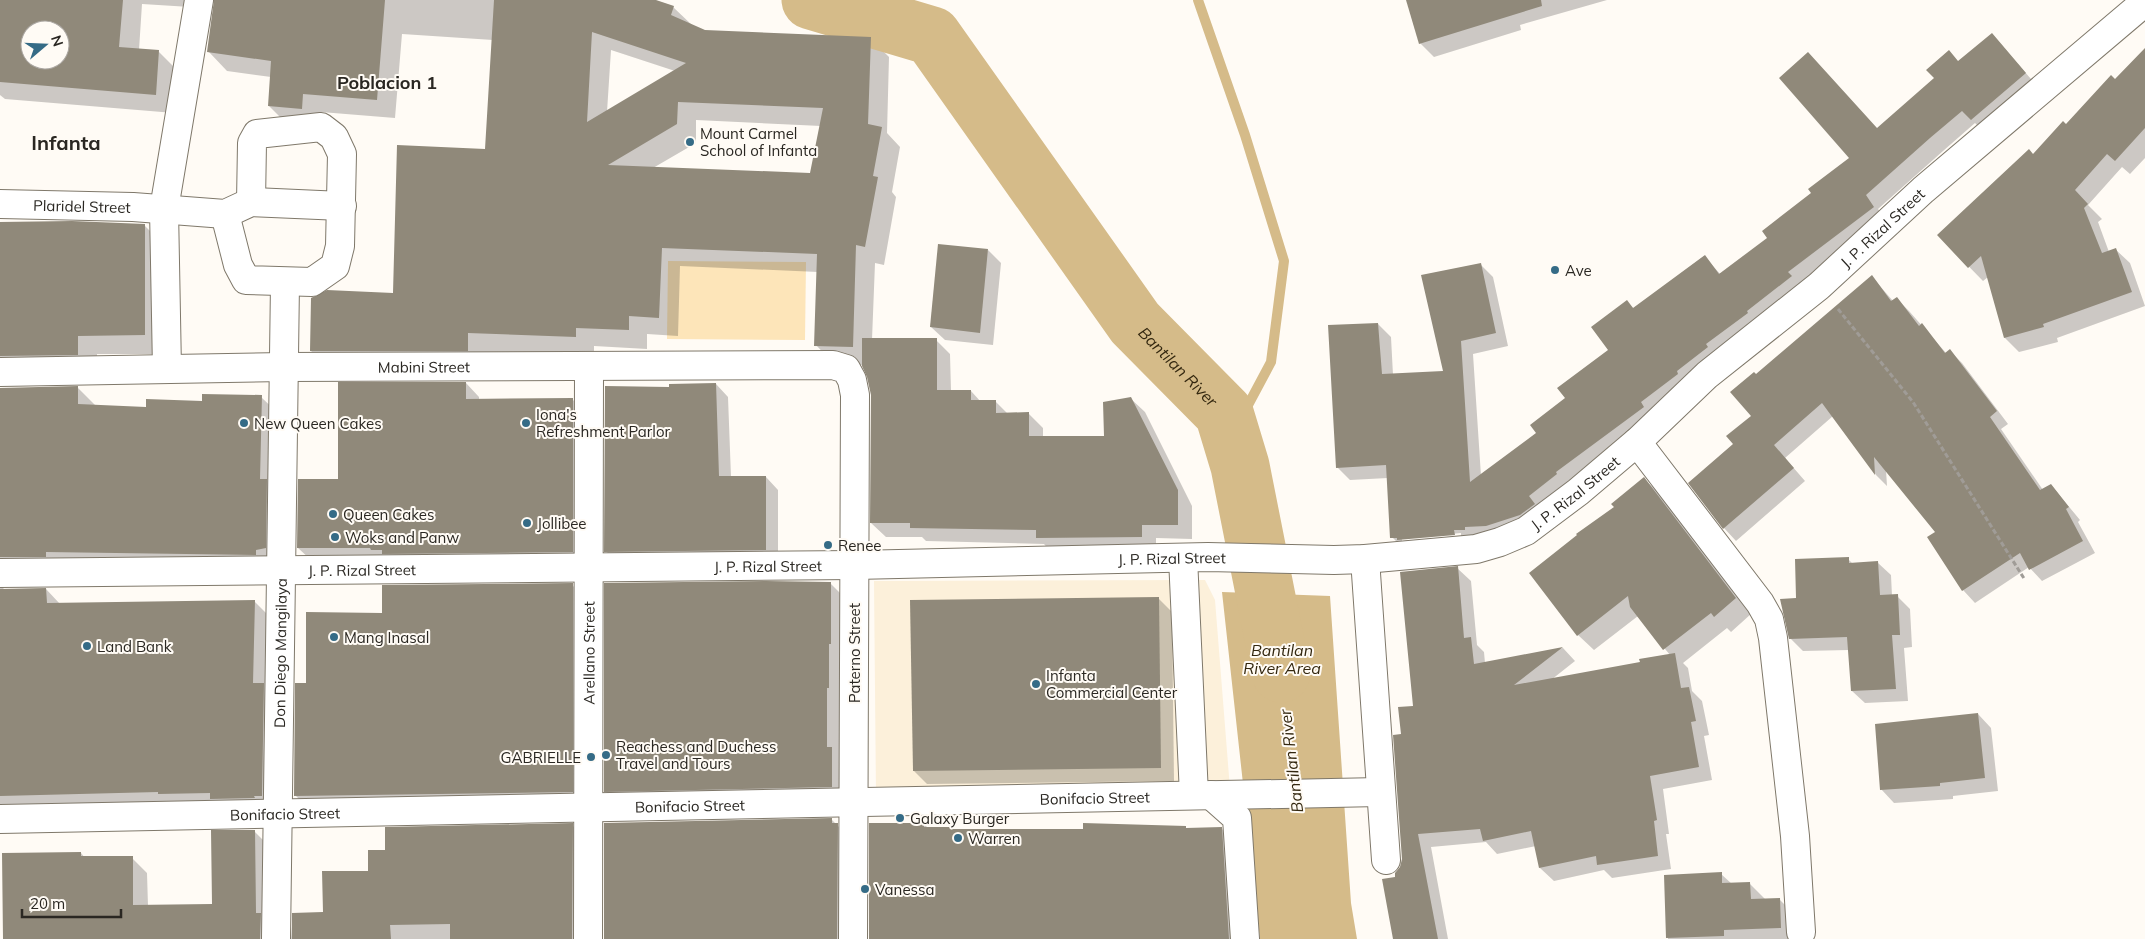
<svg xmlns="http://www.w3.org/2000/svg" width="2145" height="939" font-family="Mulish,sans-serif">
	<style>
		.built { fill: #fcf0da }
		.green { fill: #fde5b9 }
		.water { fill: #d5bb89 }
		.shadow { fill: #0003; fill-rule: evenodd }
		.lines { fill: none; stroke-linecap: round; stroke-linejoin: round }
		.stream { stroke: #d5bb89; stroke-width: 10 }
		.river { stroke: #d5bb89; stroke-width: 59 }
		.building { fill: #90897a; fill-rule: evenodd }
		.minor-casing { stroke: #7f786a; stroke-width: 30 }
		.path { stroke: #a09c97; stroke-width: 3; stroke-dasharray: 5 2.5; stroke-linecap: butt }
		.minor { stroke: #fff; stroke-width: 28 }
		.poi-dot { fill: #356b86; stroke: #fffbf5; stroke-width: 2 }
		.labels { text-anchor: middle; dominant-baseline: central; stroke-width: 4; stroke-linejoin: round; paint-order: stroke }
		.poi-label { font-size: 15px; fill: #2a2722; stroke: #fffbf5; text-anchor: start }
		.street-label { font-size: 15px; fill: #2a2722; stroke: #fffbf5 }
		.water-label { font-size: 16px; font-style: italic; fill: #33270f; stroke: #fffbf5 }
		.quarter-label { font-size: 18px; font-weight: bold; fill: #2a2722; stroke: #fffbf5 }
		.district-label { font-size: 20px; font-weight: bold; fill: #2a2722; stroke: #fffbf5 }
	</style>
	<rect width="100%" height="100%" fill="#fffbf5"/>
	<polygon class="built" points="1205,580 1215,600 1230,789 876,795 874,581"/>
	<polygon class="green" points="668,261 806,262 805,340 667,339"/>
	<polygon class="water" points="1222,592 1330,596 1351,903 1357,939 1260,939"/>
	<g class="shadow">
		<path d="M0 0H652L673 7 693 26 705 32 870 38 889 57 887 133 900 147 892 192 896 197 884 265 875 263 872 340H936L950 354 951 391H971L981 402H996L1008 414H1029L1043 428V437H1105L1130 398 1145 412 1192 506V539L1156 538V551L1051 552 1044 544 926 541 922 537H886L871 523 872 395 868 376 863 365 834 364 816 345 818 272 680 266 678 336 647 334V349L594 346V356L487 352 486 369 330 370 311 351 394 294 487 150 493 40 402 34 395 118 321 112 320 128 288 125 269 106 271 77 227 71 209 52 215 2 206 8 142 4 139 50 158 51 177 70 174 113 5 99 0 95ZM30 30H60V60H30ZM611 50 675 71 607 112ZM696 120 821 126 812 175 653 168 696 143Z"/>
		<polygon points="1408,0 1607,0 1520,25 1521,30 1434,57 1420,43"/>
		<path d="M1992 34 2038 87 1984 132 1975 123 1943 151 1878 209 1886 220 1547 517 1411 553 1405 550 1392 537 1388 478 1350 480 1337 467 1378 324 1391 337 1393 375 1444 372 1480 264 1493 277 1508 346 1473 354 1481 476 1538 434 1566 398 1610 351 1627 302 1634 309 1704 256 1721 275 1769 239 1813 193 1851 158 1878 129ZM1461 533V536L1402 541V539Z"/>
		<polygon points="2145,50 2145,158 2130,174 2122,167 2088,205 2102,219 2098,222 2109,252 2115,249 2130,263 2145,306 2057,338 2058,342 2019,352 2005,338 1988,277 1983,281 1939,236 2066,126 2116,81"/>
		<polygon points="0,223 144,225 163,244 163,354 97,354 97,373 0,365"/>
		<polygon points="988,250 1001,263 993,345 945,340 931,327"/>
		<polygon points="1872,277 1893,301 1896,298 1909,311 1946,353 1950,351 1962,363 2008,424 2001,429 2043,490 2051,485 2080,520 2078,522 2095,553 2042,581 2029,567 1975,603 1963,590 1936,532 1886,470 1887,486 1876,475 1833,416 1785,458 1805,481 1736,541 1724,528 1689,483 1735,444 1752,416 1756,376"/>
		<polygon points="466,383 479,397 479,400 573,400 586,413 586,565 312,561 298,548 340,480"/>
		<polygon points="716,384 728,397 731,477 766,477 778,490 778,562 618,564 606,551 670,388"/>
		<polygon points="78,388 96,406 147,408 261,397 280,415 284,567 5,584 3,590 46,589 60,604 254,601 273,620 281,814 0,815 0,389"/>
		<polygon points="1644,479 1660,494 1751,614 1731,632 1727,628 1683,663 1688,668 1692,691 1702,701 1709,735 1704,736 1712,780 1663,789 1669,834 1666,834 1671,869 1612,878 1604,870 1554,881 1540,868 1536,846 1497,854 1486,842 1431,847 1448,939 1394,939 1396,878 1403,860 1402,735 1414,707 1457,568 1471,581 1477,645 1484,652 1485,663 1563,648 1575,661 1551,680 1641,663 1670,655 1638,616 1594,650 1578,635 1616,508"/>
		<polygon points="1848,559 1853,564 1878,563 1891,575 1892,596 1897,596 1910,609 1912,647 1904,648 1908,701 1865,703 1852,691 1849,650 1803,651 1790,638 1798,600"/>
		<polygon points="830,583 846,599 847,802 620,806 605,791"/>
		<polygon points="572,585 589,601 588,808 311,811 295,795 308,684 384,614"/>
		<polygon points="1158,598 1172,612 1174,781 927,784 914,771"/>
		<polygon points="1978,714 1991,728 1998,791 1953,796 1953,799 1894,803 1881,789"/>
		<polygon points="832,820 852,840 852,939 605,939"/>
		<polygon points="924,824 928,828 952,828 954,830 1084,830 1185,827 1187,829 1221,828 1236,843 1243,939 870,939"/>
		<polygon points="572,825 587,840 587,939 291,939 293,914 324,914 370,872 387,851"/>
		<polygon points="254,831 269,846 275,939 4,939 81,853 85,858 132,858 147,873 148,906 213,906"/>
		<polygon points="1721,874 1732,884 1750,884 1766,900 1780,900 1796,916 1797,939 1668,939 1665,876"/>
	</g>
	<g class="lines">
		<polyline class="stream" points="1198,0 1245,135 1284,261 1271,362 1231,437"/>
		<path class="river" id="s1" d="M811 0 932 36 1135 323 1224 413 1240 466 1281 673"/>
	</g>
	<g class="building">
		<path d="M0 0H123L119 47 159 50 156 95 0 82ZM30 30H60V60H30Z"/>
		<polygon points="214,0 385,0 377,100 303,94 302,109 268,106 271,61 207,52"/>
		<path d="M494 0H656L674 6 671 15 705 30 871 37 868 124 882 127 873 176 878 177 865 247 856 245 853 347 814 346 817 254 662 248 659 318 629 316V330L576 328V337L468 333V351H310L311 298 327 290 393 293 397 145 485 149ZM592 32 686 63 587 122ZM678 102 823 108 810 173 608 165 677 124Z"/>
		<polygon points="1406,0 1541,0 1542,6 1419,44"/>
		<polygon points="1992,33 2026,73 1971,120 1962,111 1930,138 1866,195 1874,207 1788,272 1792,276 1747,311 1748,313 1706,344 1708,347 1677,371 1678,374 1641,402 1644,407 1556,472 1557,474 1529,496 1535,504 1520,515 1486,526 1465,527 1465,530 1454,530 1455,535 1397,540 1397,538 1390,538 1386,465 1336,468 1328,325 1378,323 1382,374 1443,371 1421,275 1481,263 1496,333 1461,341 1470,482 1536,433 1530,425 1565,398 1557,388 1608,350 1591,327 1627,300 1633,308 1705,255 1719,274 1767,238 1762,231 1811,193 1808,189 1849,158 1779,78 1808,52 1877,128 1934,78 1926,70 1949,50 1958,61"/>
		<polygon points="2145,48 2145,128 2115,161 2107,154 2075,190 2088,204 2084,208 2102,253 2116,248 2132,292 2043,324 2044,327 2004,338 1981,256 1968,268 1937,235 2029,149 2033,154 2063,121 2066,124 2111,75 2115,79"/>
		<polygon points="72,221 145,224 145,335 78,336 78,355 0,356 0,222"/>
		<polygon points="938,244 988,249 980,333 930,327"/>
		<polygon points="1872,275 1891,301 1897,297 1919,326 1922,323 1945,353 1950,349 1997,411 1990,417 2040,490 2051,484 2069,507 2066,509 2083,541 2029,570 2020,553 1962,591 1927,537 1935,532 1874,457 1875,475 1822,403 1774,445 1794,468 1723,529 1688,483 1733,444 1726,436 1751,416 1730,392 1754,372 1756,374"/>
		<polygon points="862,338 937,338 937,390 971,390 971,400 996,400 996,413 1029,412 1029,436 1104,436 1103,402 1131,397 1178,490 1178,525 1142,525 1142,537 1036,538 1036,530 910,528 910,523 870,523 871,395 867,377 862,366"/>
		<polygon points="338,382 466,382 466,399 573,398 573,552 382,554 382,550 371,550 370,548 297,548 298,479 338,479"/>
		<polygon points="716,383 719,476 766,476 766,550 604,552 605,386 669,387 669,384"/>
		<polygon points="78,386 78,404 146,407 146,399 202,401 202,394 262,395 260,479 267,479 266,548 256,550 256,555 46,552 46,557 0,557 0,388"/>
		<polygon points="1644,477 1736,598 1714,617 1711,613 1663,650 1630,607 1628,596 1577,636 1529,573 1577,535 1576,534 1614,507 1611,504"/>
		<polygon points="1849,557 1849,563 1878,561 1880,595 1898,594 1900,635 1892,635 1896,689 1851,691 1847,637 1789,639 1780,599 1796,598 1795,559"/>
		<polygon points="1458,566 1464,638 1471,637 1474,664 1563,647 1514,685 1640,662 1639,659 1675,653 1681,688 1689,687 1696,721 1691,722 1699,767 1650,776 1657,820 1654,821 1658,856 1597,865 1596,856 1539,868 1531,831 1483,841 1480,829 1418,834 1438,939 1393,939 1382,879 1395,877 1395,873 1400,867 1402,859 1393,735 1401,734 1398,707 1413,706 1400,572"/>
		<polygon points="766,581 831,582 831,644 829,644 829,688 827,688 827,747 832,747 832,787 604,792 604,583"/>
		<polygon points="573,583 573,792 294,796 295,683 306,683 306,612 382,613 382,585"/>
		<polygon points="46,588 47,603 255,600 253,683 264,683 262,796 254,796 255,798 210,799 210,793 158,794 158,792 0,796 0,589"/>
		<polygon points="1159,597 1161,768 913,771 910,600"/>
		<polygon points="1978,713 1985,778 1940,783 1940,786 1880,790 1875,724"/>
		<polygon points="832,818 832,823 838,823 837,939 604,939 604,823"/>
		<polygon points="573,823 572,939 450,939 450,924 390,925 391,939 292,939 292,913 323,912 322,871 368,871 368,850 385,850 385,827"/>
		<polygon points="869,823 924,823 924,827 953,827 953,829 1083,829 1083,823 1186,826 1186,828 1222,827 1229,939 869,939"/>
		<polygon points="211,830 255,830 256,913 261,913 260,939 3,939 2,853 81,852 81,856 133,856 133,905 212,904"/>
		<polygon points="1722,872 1722,883 1750,882 1751,899 1780,898 1781,928 1724,930 1724,936 1666,938 1664,875"/>
	</g>
	<g class="lines">
		<defs>
			<g id="minor">
				<path id="s2" d="M0 204 133 207 225 214 251 202 342 206"/>
				<polyline points="225,214 238,265 246,280 312,282 335,266 340,246 342,154 334,137 321,127 257,134 252,143 251,202"/>
				<polyline points="167,369 164,209 199,0"/>
				<path id="s3" d="M0 372 284 367 833 365 846 369 852 380 855 395 853 939"/>
				<polyline points="1637,442 1760,603 1769,619 1773,638 1795,836 1801,932"/>
				<polyline points="1183,558 1194,795"/>
				<polyline points="1365,559 1386,860"/>
				<path id="s4" d="M0 573 855 565 1208 557 1334 560 1365 559 1476 549 1500 542 1526 531 1578 492 1637 442 1707 375 1819 286 1923 190 2145 2"/>
				<polyline points="1211,795 1237,818 1245,939"/>
				<path id="s5" d="M0 819 1380 792"/>
				<path id="s6" d="M276 939 285 283"/>
				<path id="s7" d="M588 939 589 367"/>
			</g>
		</defs>
		<use href="#minor" class="minor-casing"/>
		<polyline class="path" points="1838,309 1913,402 2025,580"/>
		<use href="#minor" class="minor"/>
	</g>
	<g class="poi-dot">
		<circle cx="690" cy="142" r="5"/>
		<circle cx="1555" cy="270" r="5"/>
		<circle cx="244" cy="423" r="5"/>
		<circle cx="526" cy="423" r="5"/>
		<circle cx="333" cy="514" r="5"/>
		<circle cx="527" cy="523" r="5"/>
		<circle cx="335" cy="537" r="5"/>
		<circle cx="828" cy="545" r="5"/>
		<circle cx="334" cy="637" r="5"/>
		<circle cx="87" cy="646" r="5"/>
		<circle cx="1036" cy="684" r="5"/>
		<circle cx="606" cy="755" r="5"/>
		<circle cx="591" cy="757" r="5"/>
		<circle cx="900" cy="818" r="5"/>
		<circle cx="958" cy="838" r="5"/>
		<circle cx="865" cy="889" r="5"/>
	</g>
	<g class="labels">
		<g class="poi-label">
			<text x="700" y="133">Mount Carmel<tspan x="700" dy="17">School of Infanta</tspan></text>
			<text x="1565" y="270">Ave</text>
			<text x="536" y="414">Iona's<tspan x="536" dy="17">Refreshment Parlor</tspan></text>
			<text x="254" y="423">New Queen Cakes</text>
			<text x="343" y="514">Queen Cakes</text>
			<text x="537" y="523">Jollibee</text>
			<text x="345" y="537">Woks and Panw</text>
			<text x="838" y="545">Renee</text>
			<text x="344" y="637">Mang Inasal</text>
			<text x="97" y="646">Land Bank</text>
			<text x="1046" y="675">Infanta<tspan x="1046" dy="17">Commercial Center</tspan></text>
			<text x="616" y="746">Reachess and Duchess<tspan x="616" dy="17">Travel and Tours</tspan></text>
			<text x="581" y="757" text-anchor="end">GABRIELLE</text>
			<text x="910" y="818">Galaxy Burger</text>
			<text x="968" y="838">Warren</text>
			<text x="875" y="889">Vanessa</text>
		</g>
		<g class="street-label">
			<text stroke="none"><textPath href="#s2" startOffset="82">Plaridel Street</textPath></text>
			<text stroke="none"><textPath href="#s4" startOffset="1998">J. P. Rizal Street</textPath></text>
			<text stroke="none"><textPath href="#s3" startOffset="424">Mabini Street</textPath></text>
			<text stroke="none"><textPath href="#s4" startOffset="1592">J. P. Rizal Street</textPath></text>
			<text stroke="none"><textPath href="#s4" startOffset="1172">J. P. Rizal Street</textPath></text>
			<text stroke="none"><textPath href="#s4" startOffset="768">J. P. Rizal Street</textPath></text>
			<text stroke="none"><textPath href="#s4" startOffset="362">J. P. Rizal Street</textPath></text>
			<text stroke="none"><textPath href="#s6" startOffset="286">Don Diego Mangilaya</textPath></text>
			<text stroke="none"><textPath href="#s7" startOffset="286">Arellano Street</textPath></text>
			<text transform="translate(854 653) rotate(-90)">Paterno Street</text>
			<text stroke="none"><textPath href="#s5" startOffset="1095">Bonifacio Street</textPath></text>
			<text stroke="none"><textPath href="#s5" startOffset="690">Bonifacio Street</textPath></text>
			<text stroke="none"><textPath href="#s5" startOffset="285">Bonifacio Street</textPath></text>
		</g>
		<g class="water-label">
			<text stroke="none"><textPath href="#s1" startOffset="539">Bantilan River</textPath></text>
			<text x="1282" y="650">Bantilan<tspan x="1282" dy="18">River Area</tspan></text>
			<text transform="translate(1291 761) rotate(-97)">Bantilan River</text>
		</g>
		<g class="quarter-label">
			<text x="387" y="82">Poblacion 1</text>
		</g>
		<g class="district-label">
			<text x="66" y="142">Infanta</text>
		</g>
	</g>
	<g transform="translate(45 45) rotate(71)"><circle r="24" fill="#fffbf5" stroke="#aaa6a1"/>
	<path d="M0-4L9 19L0 12L-9 19Z" fill="#356b86"/>
	<text y="-8" font-size="14" font-weight="bold" text-anchor="middle" fill="#2a2722">N</text>
	</g>
	<path d="M22 909v8h99v-8" fill="none" stroke="#2a2722" stroke-width="2.5"/>
	<text x="30" y="909" font-size="15" fill="#2a2722" stroke="#fffbf5" stroke-width="4" paint-order="stroke">20 m</text>
</svg>
